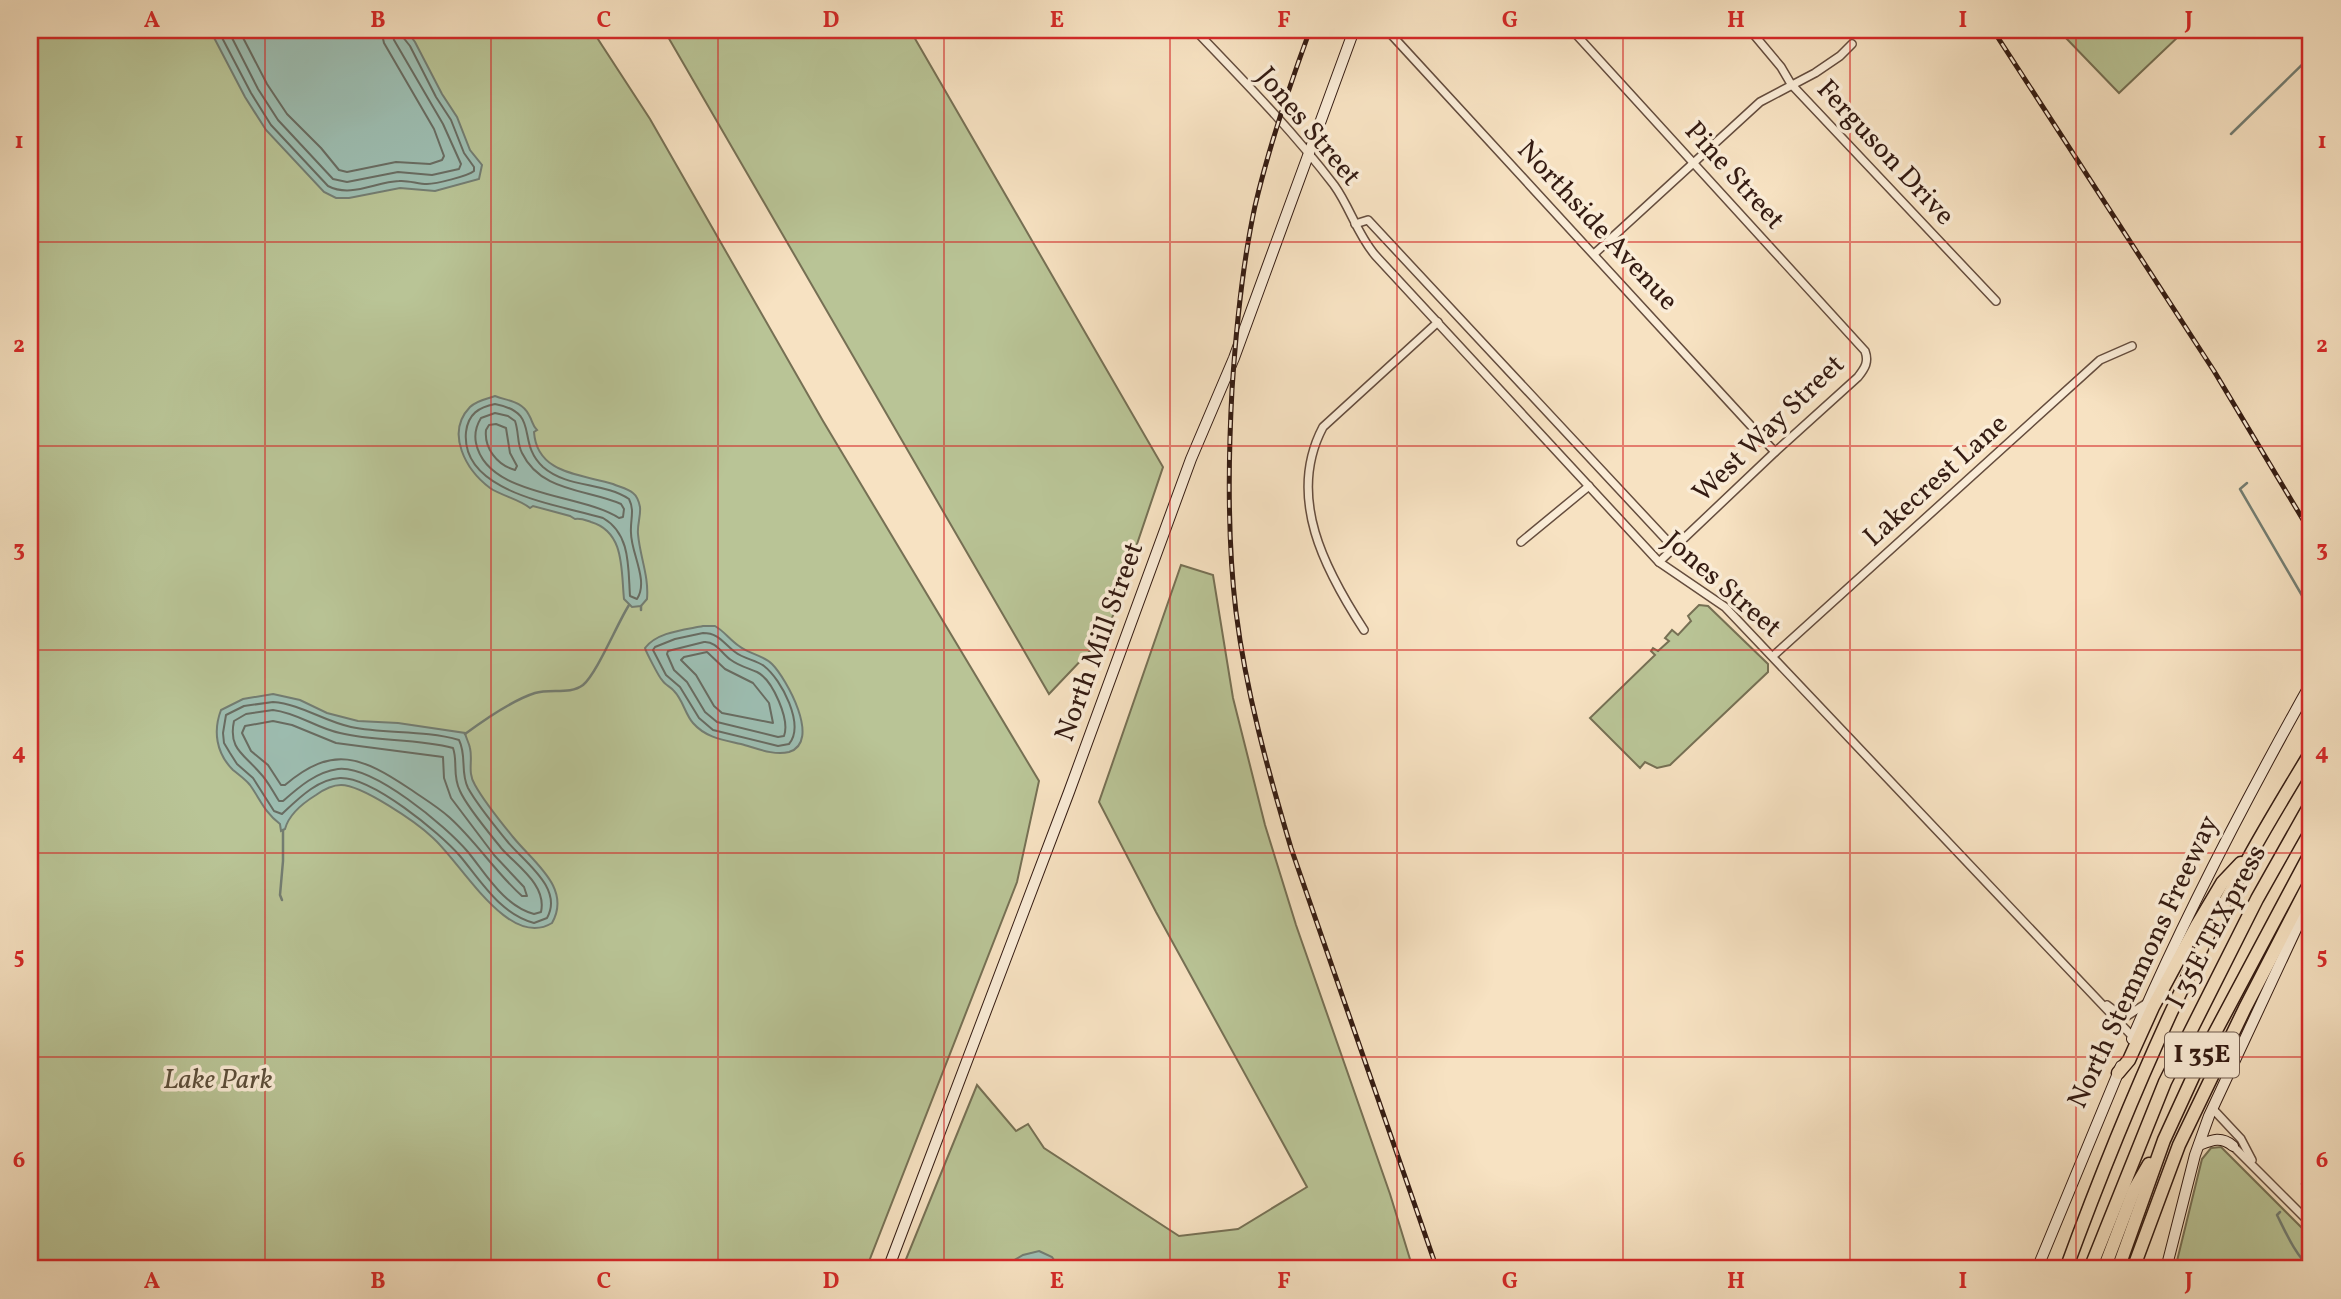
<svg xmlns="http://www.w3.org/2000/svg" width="2341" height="1299" font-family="Vollkorn,serif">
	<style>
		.green { fill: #b9c496; stroke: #767054; stroke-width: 2 }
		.water { fill: #9dbeb2; stroke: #737d72; stroke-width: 2 }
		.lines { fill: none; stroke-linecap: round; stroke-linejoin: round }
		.shore { stroke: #686c62; stroke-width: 2 }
		.stream { stroke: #737d72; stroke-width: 2.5 }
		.minor-casing { stroke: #654d3e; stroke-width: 10 }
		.secondary-casing { stroke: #341b12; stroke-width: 12 }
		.motorway-casing { stroke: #341b12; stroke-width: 15 }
		.minor { stroke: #faecd7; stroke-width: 7 }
		.secondary { stroke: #faecd7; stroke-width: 10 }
		.motorway { stroke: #f7e2c2; stroke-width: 12 }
		.rail-casing { stroke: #341b12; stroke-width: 5 }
		.rail { stroke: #faecd7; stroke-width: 2.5; stroke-dasharray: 8; stroke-linecap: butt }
		.grid { fill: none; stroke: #d62828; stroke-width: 2; stroke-opacity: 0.55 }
		.labels { text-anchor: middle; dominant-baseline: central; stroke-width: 7; stroke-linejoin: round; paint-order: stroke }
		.shield { fill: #faecd7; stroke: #6f5a4d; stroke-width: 2 }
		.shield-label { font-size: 26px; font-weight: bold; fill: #341b12 }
		.street-label { font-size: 28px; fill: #341b12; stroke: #faecd7 }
		.park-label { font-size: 28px; font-style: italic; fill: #5c4e3a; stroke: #faecd7 }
		.neatline { fill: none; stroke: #d62828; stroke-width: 2.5 }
		.grid-label { font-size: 23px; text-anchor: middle; font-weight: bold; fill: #d62828 }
	</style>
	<rect width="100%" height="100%" fill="#f7e2c2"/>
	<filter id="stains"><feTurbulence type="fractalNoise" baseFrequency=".00286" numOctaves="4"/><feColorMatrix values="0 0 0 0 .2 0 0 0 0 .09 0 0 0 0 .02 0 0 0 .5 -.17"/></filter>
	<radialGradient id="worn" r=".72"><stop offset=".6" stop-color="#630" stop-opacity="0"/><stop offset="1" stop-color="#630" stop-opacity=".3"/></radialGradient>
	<g class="green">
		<polygon points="30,30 592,30 650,119 823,421 1039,781 1017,882 866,1269 30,1269"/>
		<polygon points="664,30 910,30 1163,467 1107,633 1049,694"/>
		<polygon points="2068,30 2175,30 2180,35 2119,93 2063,35"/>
		<polygon points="1181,565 1213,575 1233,698 1265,825 1296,925 1390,1194 1413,1269 902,1269 977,1085 1016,1131 1028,1124 1044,1148 1179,1236 1238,1229 1307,1187 1156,912 1099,802"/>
		<polygon points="1699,605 1708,606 1768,664 1768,672 1670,765 1657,768 1645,762 1640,768 1590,718 1655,655 1651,651 1653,648 1658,651 1669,641 1665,638 1672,630 1678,635 1691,621 1688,616"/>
		<polygon points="2221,1147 2311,1237 2311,1269 2175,1269 2202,1159 2211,1148"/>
	</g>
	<g class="water">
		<polygon points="210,30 406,30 415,42 442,94 457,117 470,150 482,165 479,179 435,191 400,188 349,198 336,198 324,192 266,130 245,97"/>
		<path d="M495 396C508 401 522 401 529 415 533 422 532 425 537 430L534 432C537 474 580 474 613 484 619 487 627 488 633 493 637 496 639 502 640 507 641 516 637 525 638 534 640 557 649 576 647 599L641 606 632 607 624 599C621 570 625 532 591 522 585 520 581 518 575 519L570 516 533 506 530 508C519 499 502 496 490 488 466 470 445 433 470 407 477 400 487 399 495 396Z"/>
		<path d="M703 626H715C724 631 730 640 739 646 749 654 763 655 772 664 786 678 822 742 789 752 774 756 756 748 741 744 724 740 706 738 693 723 685 714 683 700 674 691 671 687 665 685 662 680 659 677 646 652 645 648 657 632 684 630 703 626Z"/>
		<path d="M273 694 300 700 327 713 358 721 398 723 465 733C466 738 469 743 470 748 473 761 467 772 475 785 485 803 500 821 513 837 533 862 572 888 552 923 508 950 461 862 432 837 416 822 362 785 341 785 332 785 323 790 316 795 303 803 289 814 285 829L281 831 280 824C265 813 260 799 250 785 245 779 239 775 233 770 216 753 213 731 221 710L243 699Z"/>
		<polygon points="1039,1251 1052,1257 1060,1269 999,1269 1023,1255"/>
	</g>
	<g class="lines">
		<g class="shore">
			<path d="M218 30 251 93 271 125 328 186C351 198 375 182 399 181 408 180 418 184 427 184 436 184 468 176 474 171V167L464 153 451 120 436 97 410 46 402 36 401 30"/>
			<polyline points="228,30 258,89 278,120 333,179 347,182 398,172 432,175 459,169 461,164 443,124 394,40 392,30"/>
			<polyline points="239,30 267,84 287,114 321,148 339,170 347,172 396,162 430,164 442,160 444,156 434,129 384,43 381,30"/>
			<path d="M495 404C542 413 515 441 543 467 567 488 603 482 629 499 635 511 630 520 631 533 631 553 649 581 637 599L630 596C628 568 631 534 603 518 562 505 460 494 466 432 468 414 479 407 495 404Z"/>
			<path d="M495 413 508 416 515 421C519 432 517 444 522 453 541 492 586 489 621 504L624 509 623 517 619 518C581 493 487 497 476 443 474 433 476 426 481 418Z"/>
			<path d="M496 424 506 428 510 453 517 466 515 470C497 465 484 448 486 430L489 425Z"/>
			<path d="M703 633C719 633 723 643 735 652 744 659 756 660 764 666 782 680 805 725 789 744L778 746 713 730 699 718 680 687 666 675 653 650 655 647 675 639Z"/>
			<path d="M704 642C716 641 722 654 731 660 739 666 748 668 757 672 773 680 790 720 784 736L778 737 717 722 705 712 687 682 674 670 667 654 668 651Z"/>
			<polygon points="707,652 725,669 753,683 769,703 773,723 722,713 714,706 696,675 681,660 684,657"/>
			<path d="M273 702C301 704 323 721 351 727 385 734 424 730 459 740 467 756 460 772 468 788 478 806 494 825 507 841 523 861 564 888 547 918L534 923C500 914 481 881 460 856 439 832 372 777 340 778 317 779 297 800 282 814L274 811 253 778 237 764 230 753 224 743 223 733 226 715 244 706Z"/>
			<path d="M273 710C298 713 316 728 340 733 376 742 416 738 453 748 458 762 452 775 460 791 467 807 490 834 502 849 517 866 547 885 541 912L534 914C504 906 486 874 468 852 446 826 373 765 338 769 316 772 299 787 283 801H279C273 792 268 781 260 773 244 754 228 749 234 721L246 714Z"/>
			<path d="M273 721 292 725 336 743 443 757 444 778 451 798 494 855 524 887 527 896H522C495 872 476 841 449 817 438 807 423 798 410 789 362 757 333 744 285 785H281L268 765 251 751 242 733 245 726Z"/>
		</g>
		<g class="stream">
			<polyline points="2231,134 2311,56"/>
			<polyline points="2247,483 2240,489 2311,611"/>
			<polyline points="641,610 641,606"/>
			<path d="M465 734C484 720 513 700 535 693 550 688 570 695 583 685 597 673 617 624 629 605"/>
			<polyline points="282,900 280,895 283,861 283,830"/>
			<polyline points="2302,1184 2311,1172"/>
			<path d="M2280 1212 2277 1215C2287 1235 2295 1254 2311 1269"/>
		</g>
		<defs>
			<g id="minor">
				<path d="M1195 30C1243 80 1292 130 1334 185 1350 207 1357 234 1375 255L1659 562 1725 607 2133 1037"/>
				<polyline points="1387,30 1775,452"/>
				<path d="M1572 30 1865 351C1869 362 1865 368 1858 377L1775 452 1659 562"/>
				<polyline points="1750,30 1781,67 1791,84 1996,301"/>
				<polyline points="1355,224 1368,220 1674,548"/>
				<polyline points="1594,254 1760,102 1815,73 1840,56 1852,44"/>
				<polyline points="1521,542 1589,486"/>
				<path d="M1364 630C1325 570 1286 497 1323 427L1438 322"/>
				<polyline points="1773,656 2100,360 2132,346"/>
				<polyline points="2107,1005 2119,1014 2127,1016 2147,1003"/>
				<polyline points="2212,1108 2241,1139 2252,1160"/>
				<polyline points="2233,1146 2311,1224"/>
			</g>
			<g id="secondary">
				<path d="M2132 1039C2184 917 2246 799 2311 683"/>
				<path d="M2199 1145C2212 1140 2221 1136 2233 1146"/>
				<polyline points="888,1269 1069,792 1191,459 1234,358 1354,30"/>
				<polyline points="2037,1269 2121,1066"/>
				<polyline points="2166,1269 2195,1155 2209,1116 2311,897"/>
			</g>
			<g id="motorway">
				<polyline points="2118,1073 2129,1060 2153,1007 2197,925 2222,883 2241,863"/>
				<path d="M2066 1269C2118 1127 2178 985 2252 852 2271 818 2291 785 2311 752"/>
				<polyline points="2090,1269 2165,1082 2257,899 2311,803"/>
				<polyline points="2104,1269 2134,1190 2149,1164"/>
				<polyline points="2118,1269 2164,1140 2203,1055 2311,852"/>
				<polyline points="2133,1269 2179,1145 2245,1008 2311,880"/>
			</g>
		</defs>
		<use href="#minor" class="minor-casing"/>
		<use href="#secondary" class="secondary-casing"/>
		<use href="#motorway" class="motorway-casing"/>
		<use href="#minor" class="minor"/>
		<use href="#secondary" class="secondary"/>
		<use href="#motorway" class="motorway"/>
		<defs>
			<g id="rail">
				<path d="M1310 30C1289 87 1269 147 1255 206 1242 266 1236 329 1232 390 1228 464 1227 537 1236 612 1246 692 1268 771 1291 848L1437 1269"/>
				<polyline points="1993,30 2214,371 2311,533"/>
			</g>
		</defs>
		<use href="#rail" class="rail-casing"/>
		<use href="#rail" class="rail"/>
	</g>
	<path class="grid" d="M265 30V1269M491 30V1269M718 30V1269M944 30V1269M1170 30V1269M1397 30V1269M1623 30V1269M1850 30V1269M2076 30V1269M30 242H2311M30 446H2311M30 650H2311M30 853H2311M30 1057H2311"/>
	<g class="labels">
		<rect class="shield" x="2165" y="1032.5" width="74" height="45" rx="5"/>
		<g class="shield-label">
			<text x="2202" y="1055">I 35E</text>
		</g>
		<g class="street-label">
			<text transform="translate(1308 127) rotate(50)">Jones Street</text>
			<text transform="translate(1885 153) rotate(47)">Ferguson Drive</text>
			<text transform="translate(1734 176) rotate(48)">Pine Street</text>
			<text transform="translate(1597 226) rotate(47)">Northside Avenue</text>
			<text transform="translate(1769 429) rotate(-44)">West Way Street</text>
			<text transform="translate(1936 481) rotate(-42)">Lakecrest Lane</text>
			<text transform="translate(1722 585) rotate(41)">Jones Street</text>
			<text transform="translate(1100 642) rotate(-70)">North Mill Street</text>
			<text transform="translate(2217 927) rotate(-62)">I 35E TEXpress</text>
			<text transform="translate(2144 962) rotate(-65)">North Stemmons Freeway</text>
		</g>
		<g class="park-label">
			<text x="218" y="1080">Lake Park</text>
		</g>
	</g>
	<rect width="2341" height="1299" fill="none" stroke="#f7e2c2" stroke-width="77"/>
	<rect x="38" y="38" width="2264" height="1222" class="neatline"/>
	<g class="grid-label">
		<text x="152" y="27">A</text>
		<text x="378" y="27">B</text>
		<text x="604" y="27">C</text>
		<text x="831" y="27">D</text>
		<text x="1057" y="27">E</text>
		<text x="1284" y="27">F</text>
		<text x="1510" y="27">G</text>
		<text x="1736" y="27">H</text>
		<text x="1963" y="27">I</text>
		<text x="2189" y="27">J</text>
		<text x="19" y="148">1</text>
		<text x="2322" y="148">1</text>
		<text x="19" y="352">2</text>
		<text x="2322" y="352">2</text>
		<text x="19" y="556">3</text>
		<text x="2322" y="556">3</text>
		<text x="19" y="759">4</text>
		<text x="2322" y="759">4</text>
		<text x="19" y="963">5</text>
		<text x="2322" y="963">5</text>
		<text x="19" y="1167">6</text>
		<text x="2322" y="1167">6</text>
		<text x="152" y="1288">A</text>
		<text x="378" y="1288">B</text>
		<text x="604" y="1288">C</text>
		<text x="831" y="1288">D</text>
		<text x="1057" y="1288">E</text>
		<text x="1284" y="1288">F</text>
		<text x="1510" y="1288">G</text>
		<text x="1736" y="1288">H</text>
		<text x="1963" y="1288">I</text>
		<text x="2189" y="1288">J</text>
	</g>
	<rect width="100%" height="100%" filter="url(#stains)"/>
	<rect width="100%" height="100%" fill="url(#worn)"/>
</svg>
